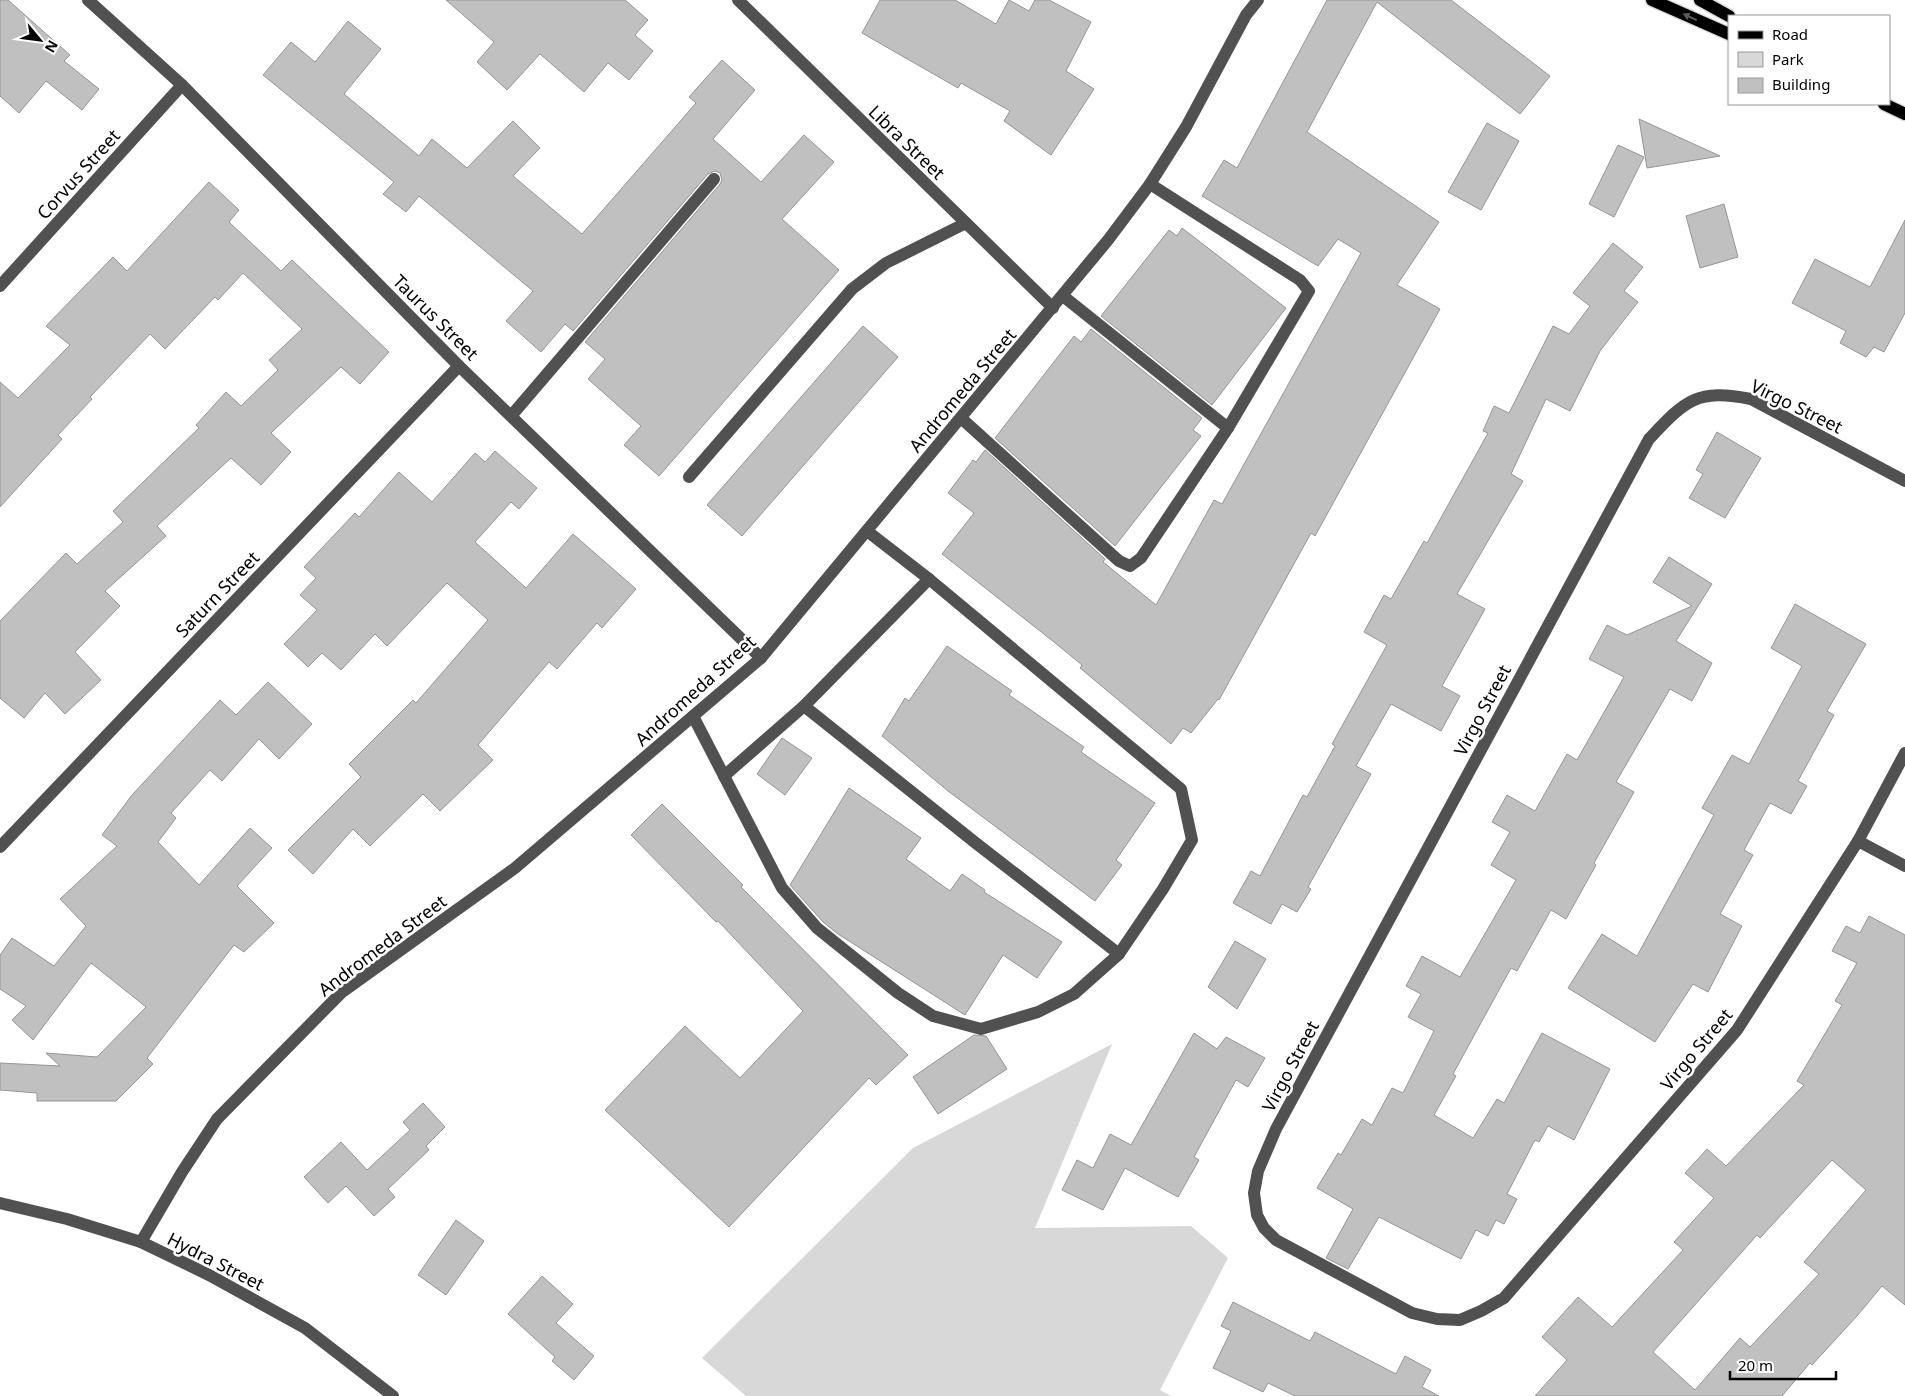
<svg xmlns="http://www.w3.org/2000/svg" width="1905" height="1396" font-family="'Noto Sans',sans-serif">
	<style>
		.green { fill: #d8d8d8 }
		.building { fill: #c0c0c0; stroke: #959595; fill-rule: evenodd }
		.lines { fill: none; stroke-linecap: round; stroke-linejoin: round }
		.major-casing { stroke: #dbdbdb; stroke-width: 15 }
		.minor { stroke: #515151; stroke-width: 12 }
		.major { stroke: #000; stroke-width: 12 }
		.oneway { fill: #595959 }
		.labels { text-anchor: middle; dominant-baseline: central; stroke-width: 5; stroke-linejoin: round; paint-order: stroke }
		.street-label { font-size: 18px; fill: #000; stroke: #fff }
	</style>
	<rect width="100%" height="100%" fill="#fff"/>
	<polygon class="green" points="1112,1044 1035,1228 1191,1226 1228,1258 1160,1390 1171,1396 746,1396 702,1358 913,1148"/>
	<g class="building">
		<polygon points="0,0 8,0 70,55 64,61 99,89 82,110 46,81 19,113 0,96"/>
		<polygon points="446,0 625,0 648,20 635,35 653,51 629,80 608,63 584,92 540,54 507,90 477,62 494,42"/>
		<polygon points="880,0 955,0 996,24 1009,0 1029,11 1035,0 1049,0 1091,22 1066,71 1094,89 1051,155 1004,121 1010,111 961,83 958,88 862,33"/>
		<polygon points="1327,0 1451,0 1550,76 1520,114 1377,2 1307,132 1439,222 1397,285 1440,309 1315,536 1311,533 1219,700 1218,699 1191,733 1183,728 1171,744 1080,668 1082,665 1054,642 942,554 974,513 948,493 973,460 976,462 985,450 1105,559 1103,562 1156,605 1214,500 1222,504 1361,253 1338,239 1318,266 1202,196 1224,160 1237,168"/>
		<polygon points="348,21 381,49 344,94 419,156 432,139 467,168 513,121 540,148 513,176 582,234 696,103 689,97 722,60 755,90 713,139 761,182 804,135 834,162 782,219 839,270 659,476 624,445 641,426 588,379 605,359 585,342 720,184 722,180 720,173 715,171 708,174 573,331 565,324 541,352 506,321 533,291 419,196 406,212 383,194 394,182 263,75 291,42 315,62"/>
		<polygon points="1639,119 1720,156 1647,168"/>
		<polygon points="1487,123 1519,141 1481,210 1448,192"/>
		<polygon points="1618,145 1644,157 1614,217 1589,204"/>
		<polygon points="209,182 239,210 229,222 281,271 292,260 389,352 360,384 341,367 271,433 291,452 261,485 231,458 157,526 166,536 105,591 120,606 75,652 101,680 65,714 45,693 24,718 0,698 0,621 66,553 77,564 123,522 113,511 199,428 196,425 226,392 241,406 278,370 269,360 302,329 243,273 218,300 215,297 165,349 150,334 90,397 92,399 58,435 62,439 0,507 0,382 18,398 70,345 46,326 113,257 127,271"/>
		<polygon points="1724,204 1738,257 1700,268 1686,216"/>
		<polygon points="1905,220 1905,313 1884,352 1874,347 1866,357 1840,343 1846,331 1792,303 1815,259 1870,287"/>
		<polygon points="1182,228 1286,308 1212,405 1101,316 1169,230 1177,236"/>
		<polygon points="1613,243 1643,267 1624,291 1638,302 1600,351 1570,411 1546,399 1511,474 1523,481 1457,594 1485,609 1442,686 1460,696 1441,731 1391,704 1356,766 1371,774 1308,887 1311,889 1297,912 1282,904 1271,924 1233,903 1251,871 1260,876 1303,795 1307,797 1335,746 1332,744 1387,645 1364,632 1384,595 1391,599 1424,541 1427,543 1488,433 1483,431 1494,406 1509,413 1553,326 1569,334 1590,306 1573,293"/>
		<polygon points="863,326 898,357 742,536 707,505"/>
		<polygon points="1091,329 1202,418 1193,430 1201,436 1115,546 995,438 1074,336 1081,342"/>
		<polygon points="1717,432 1761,458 1725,518 1689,498 1703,474 1696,470"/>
		<polygon points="495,451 537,488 519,509 511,502 475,542 526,588 573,534 636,589 602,628 597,623 557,669 549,662 478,745 493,760 440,811 423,794 370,846 353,829 313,874 288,850 361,777 349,764 413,700 416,703 488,620 447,583 387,646 375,634 341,670 322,653 308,667 284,644 317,610 300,595 316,578 304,567 355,513 359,517 399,472 432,502 475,453 485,462"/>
		<polygon points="1669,557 1712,584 1676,641 1712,663 1692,701 1670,689 1616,782 1634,792 1594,863 1596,865 1566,919 1551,910 1517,971 1511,968 1453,1074 1456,1076 1434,1115 1473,1138 1497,1099 1504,1103 1542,1033 1610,1069 1574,1140 1548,1126 1539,1142 1535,1140 1507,1194 1517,1199 1504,1224 1496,1220 1488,1236 1476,1230 1461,1259 1379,1217 1348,1269 1326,1258 1353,1209 1317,1188 1338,1153 1341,1155 1362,1119 1372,1125 1392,1088 1403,1093 1434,1031 1408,1017 1421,994 1406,986 1422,956 1460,977 1516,880 1491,865 1510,832 1492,822 1507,795 1535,811 1567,754 1577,760 1624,677 1589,659 1607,625 1627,635 1692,606 1653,582"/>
		<polygon points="1795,604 1866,644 1827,711 1834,715 1798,781 1807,786 1791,814 1770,803 1744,850 1753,855 1720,914 1742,926 1708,992 1693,984 1655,1042 1568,988 1602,934 1637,956 1714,815 1702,808 1732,755 1749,764 1802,666 1771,648"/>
		<polygon points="947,646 1012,691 1009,695 1084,747 1081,752 1155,803 1116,860 1122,865 1095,901 948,791 882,736 905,698 909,701"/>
		<polygon points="268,682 312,724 279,759 259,739 222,781 210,770 171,813 176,818 158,842 199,885 250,828 272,848 237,886 274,923 244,952 234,945 147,1058 153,1064 116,1101 37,1101 37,1093 0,1090 0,1063 60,1066 46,1053 97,1057 146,1007 91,963 33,1040 12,1020 26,1006 0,989 0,955 12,938 54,966 86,926 60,899 117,846 102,835 132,795 220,700 236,715"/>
		<polygon points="782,738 812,758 785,795 757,774"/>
		<polygon points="849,788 921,838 906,859 950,891 962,874 985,890 984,892 1062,942 1037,978 1003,955 965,1015 838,934 823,922 790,885"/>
		<polygon points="662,804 743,885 741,887 908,1055 876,1085 869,1078 729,1227 605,1110 685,1026 740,1078 803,1011 718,921 716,922 631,835"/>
		<path d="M1869 916 1905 935V1305L1882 1286 1857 1316 1812 1365 1810 1363 1782 1396H1535L1567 1360 1542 1337 1578 1297 1612 1327 1683 1250 1674 1242 1714 1198 1685 1173 1707 1149 1726 1166 1804 1085 1797 1081 1842 1005 1835 1001 1857 963 1832 951 1846 926 1860 933ZM1832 1160 1866 1190 1804 1262 1819 1274 1750 1347 1740 1338 1695 1390 1653 1352 1757 1235 1760 1238Z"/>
		<polygon points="1235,941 1266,959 1237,1009 1208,987"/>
		<polygon points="1194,1033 1217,1049 1226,1037 1265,1058 1248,1087 1236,1080 1194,1157 1199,1160 1178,1197 1125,1168 1103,1210 1062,1190 1077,1160 1093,1168 1110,1134 1131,1145"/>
		<polygon points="974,1035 986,1036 1007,1069 938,1114 913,1077"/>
		<polygon points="423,1103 445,1127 426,1146 429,1150 388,1189 395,1197 374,1216 346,1186 328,1203 304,1177 341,1142 367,1170 410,1130 403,1122"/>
		<polygon points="456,1220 484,1241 446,1295 418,1275"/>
		<polygon points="542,1276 573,1304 556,1323 594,1356 574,1380 552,1361 555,1357 508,1314"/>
		<polygon points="1233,1302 1310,1341 1315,1332 1396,1374 1405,1356 1431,1370 1422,1387 1439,1396 1295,1396 1268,1383 1263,1392 1213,1368 1231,1331 1221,1326"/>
	</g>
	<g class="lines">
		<defs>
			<g id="major">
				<polyline points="1652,0 1729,34"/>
				<polyline points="1700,0 1729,16"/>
				<polyline points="1884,104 1905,114"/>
			</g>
		</defs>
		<use href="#major" class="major-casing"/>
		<g class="minor">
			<polyline points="88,0 182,85 459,366 761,658"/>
			<polyline points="738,0 1053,308"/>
			<polyline points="0,286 182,85"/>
			<polyline points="1063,296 1228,428"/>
			<polyline points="511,416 714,179"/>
			<polyline points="961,418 1119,561 1130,566 1141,558 1228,428 1309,291 1300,280 1150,184"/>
			<polyline points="689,477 852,289 886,263 966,223"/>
			<path d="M1905 481 1751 399C1696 388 1685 401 1649 439L1276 1129 1258 1171 1254 1193 1257 1215 1264 1228 1276 1240 1412 1313 1437 1319 1460 1320 1481 1311 1504 1298 1737 1030 1858 841 1905 753"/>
			<polyline points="804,706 977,844 1119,954"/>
			<polyline points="693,716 782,888 817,928 898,993 933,1016 981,1029 1038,1012 1074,994 1119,954 1163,889 1192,840 1181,789 929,579 867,531"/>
			<polyline points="724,776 804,706 929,579"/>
			<polyline points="1858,841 1905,866"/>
			<polyline points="0,847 459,366"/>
			<polyline points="0,1203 67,1219 141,1242 209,1275 305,1328 393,1396"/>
			<polyline points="141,1242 182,1172 217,1119 341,993 515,868 761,658 1108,240 1150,184 1186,127 1246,15 1258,0"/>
		</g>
		<use href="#major" class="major"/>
	</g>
	<defs><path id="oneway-solid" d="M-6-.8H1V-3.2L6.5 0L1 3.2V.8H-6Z" transform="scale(1.25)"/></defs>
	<use class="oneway" href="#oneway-solid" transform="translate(1690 17) rotate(-155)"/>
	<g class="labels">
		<g class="street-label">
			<text transform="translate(907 142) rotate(44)">Libra Street</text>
			<text transform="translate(78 174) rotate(-48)">Corvus Street</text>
			<text transform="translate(436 317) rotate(45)">Taurus Street</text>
			<text transform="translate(962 390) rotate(-50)">Andromeda Street</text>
			<text transform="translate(1797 406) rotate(26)">Virgo Street</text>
			<text transform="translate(217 594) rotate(-46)">Saturn Street</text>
			<text transform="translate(695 690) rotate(-42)">Andromeda Street</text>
			<text transform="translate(1482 710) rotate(-62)">Virgo Street</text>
			<text transform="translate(382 945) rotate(-37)">Andromeda Street</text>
			<text transform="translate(1696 1049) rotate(-50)">Virgo Street</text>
			<text transform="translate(1290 1066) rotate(-62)">Virgo Street</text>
			<text transform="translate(216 1261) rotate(27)">Hydra Street</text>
		</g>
	</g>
	<rect x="1728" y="15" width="162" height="90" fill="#ffffff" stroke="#999999"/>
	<rect x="1738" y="31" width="25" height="8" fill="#000000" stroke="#999999"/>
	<text x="1772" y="40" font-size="15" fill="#000000">Road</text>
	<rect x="1738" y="52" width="25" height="15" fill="#d8d8d8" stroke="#999999"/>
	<text x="1772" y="65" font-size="15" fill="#000000">Park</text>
	<rect x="1738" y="78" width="25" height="15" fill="#c0c0c0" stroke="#999999"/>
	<text x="1772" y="90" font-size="15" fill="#000000">Building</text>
	<g transform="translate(40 40) rotate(119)" stroke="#ffffff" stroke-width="4" paint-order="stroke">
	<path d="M0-4L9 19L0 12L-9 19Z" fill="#000000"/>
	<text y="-8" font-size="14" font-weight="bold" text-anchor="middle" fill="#000000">N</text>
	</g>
	<path d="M1730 1371v8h106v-8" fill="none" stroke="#000000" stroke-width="2.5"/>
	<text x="1738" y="1371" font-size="15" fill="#000000" stroke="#ffffff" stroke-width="4" paint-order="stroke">20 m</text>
</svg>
